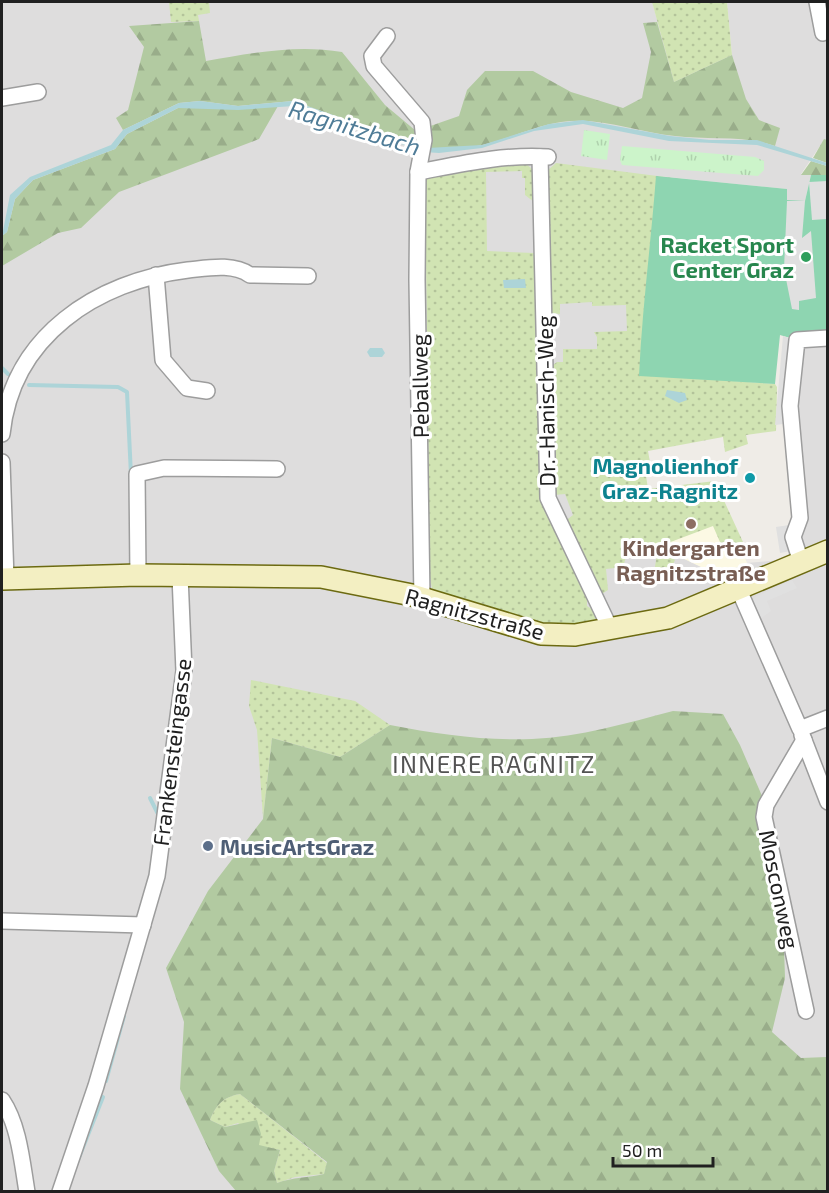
<svg xmlns="http://www.w3.org/2000/svg" width="829" height="1193" font-family="'Exo 2',sans-serif">
	<style>
		.residential { fill: #dedddd }
		.education { fill: #fcf9e4 }
		.grass { fill: url(#grass-dots) }
		.forest { fill: url(#forest-firs); fill-rule: evenodd }
		.park { fill: url(#park-tufts) }
		.pitch { fill: #8ed5b1 }
		.parking { fill: #e0e0e0 }
		.water { fill: #add4d8 }
		.lines { fill: none; stroke-linecap: round; stroke-linejoin: round }
		.stream { stroke: #add4d8; stroke-width: 4 }
		.minor-casing { stroke: #9d9d9d; stroke-width: 18 }
		.secondary-casing { stroke: #6c6a11; stroke-width: 24 }
		.minor { stroke: #fff; stroke-width: 15 }
		.secondary { stroke: #f3efc2; stroke-width: 21 }
		.leisure-dot { fill: #2e9e5b; stroke: #fff; stroke-width: 2 }
		.culture-dot { fill: #0f9aa8; stroke: #fff; stroke-width: 2 }
		.education-dot { fill: #8d6e63; stroke: #fff; stroke-width: 2 }
		.service-dot { fill: #5c6f8a; stroke: #fff; stroke-width: 2 }
		.labels { text-anchor: middle; dominant-baseline: central; stroke-width: 6; stroke-linejoin: round; paint-order: stroke }
		.leisure-label { font-size: 22px; font-weight: bold; fill: #27864d; stroke: #fff; text-anchor: end }
		.street-label { font-size: 22px; fill: #202020; stroke: #fff }
		.culture-label { font-size: 22px; font-weight: bold; fill: #0d838f; stroke: #fff; text-anchor: end }
		.education-label { font-size: 22px; font-weight: bold; fill: #785e54; stroke: #fff }
		.service-label { font-size: 22px; font-weight: bold; fill: #4e5e75; stroke: #fff; text-anchor: start }
		.water-label { font-size: 24px; font-style: italic; fill: #4f7c97; stroke: #fff }
		.neighbourhood-label { font-size: 24px; letter-spacing: 1.5px; fill: #535353; stroke: #fff }
	</style>
	<defs>
		<pattern id="grass-dots" width="8" height="8" patternUnits="userSpaceOnUse" patternTransform="scale(1.5)"><rect width="8" height="8" fill="#d1e4b3"/><path d="M2 2h.1M6 6h.1" fill="none" stroke="#b3c39a" stroke-width="1.8" stroke-linecap="round"/></pattern>
		<pattern id="forest-firs" width="22" height="20" patternUnits="userSpaceOnUse" patternTransform="scale(1.5)"><rect width="22" height="20" fill="#b2caa1"/><path d="M5 1l3.5 6h-7zM16 11l3.5 6h-7z" fill="#99ad8a"/></pattern>
		<pattern id="park-tufts" width="24" height="20" patternUnits="userSpaceOnUse" patternTransform="scale(1.5)"><rect width="24" height="20" fill="#ccf4ca"/><path d="M3 7l-1-3M5 7V3M7 7l1-3M15 17l-1-3M17 17v-4M19 17l1-3" fill="none" stroke="#afd1ad"/></pattern>
	</defs>
	<rect width="100%" height="100%" fill="#efece7"/>
	<polygon class="residential" points="2,2 652,2 675,82 732,55 727,2 827,2 827,140 824,140 801,174 811,175 805,201 787,201 787,189 657,176 632,432 659,547 702,567 707,579 747,563 791,559 792,516 784,390 797,340 827,338 827,1191 2,1192"/>
	<polygon class="education" points="717,491 747,563 707,580 701,567 659,547"/>
	<g class="grass">
		<polygon points="169,2 209,2 210,13 198,15 199,21 171,22"/>
		<polygon points="652,2 727,2 732,55 674,82"/>
		<path d="M523 161 532 169 534 202 525 195V178H522V171L486 172 487 251 534 253 543 505 587 591V606C595 611 598 613 596 623 556 636 473 601 432 589L430 577 425 179 480 163Z"/>
		<polygon points="556,163 712,183 669,376 775,384 777,387 776,431 746,435 748,444 725,452 723,437 648,451 651,468 645,469 648,489 715,481 743,542 723,549 713,526 660,546 675,560 666,579 654,573 657,554 629,547 623,567 606,569 608,590 602,594 564,522 573,515 565,494 554,495 549,368 557,362 563,362 563,349 597,349 597,337 594,332 627,331 626,305 592,306 592,302 560,304 560,314 551,313 547,171"/>
		<polygon points="251,680 355,701 390,725 340,757 272,738 263,818 257,730 249,706"/>
		<path d="M240 1094 327 1163 324 1174 295 1177 277 1183 274 1171 280 1150 259 1146 238 1123 225 1127 210 1120C216 1105 223 1097 240 1094Z"/>
	</g>
	<g class="forest">
		<path d="M199 21 206 61C251 53 297 44 342 52L385 105 416 131 459 116 467 90 485 71H533L571 92 623 108 642 98 651 52 643 23 657 22 674 82 732 55 746 99 759 120 780 128 775 146C744 135 707 140 675 136 637 132 599 116 561 122 534 126 509 139 482 145 465 149 445 149 427 148L293 101 238 106 200 101 179 103 123 130 116 118 128 110 144 47 129 26Z"/>
		<polygon points="278,106 259,139 119,192 81,228 58,233 2,266 2,236 7,232 15,199 33,180 115,149 127,134 178,108"/>
		<polygon points="824,139 827,140 827,163 813,158"/>
		<polygon points="811,161 827,166 827,175 801,175"/>
		<path d="M673 711 723 714 740 745 766 805 770 875 784 947 785 978 772 1032 801 1058 827 1057V1191H236L219 1171 180 1089 184 1022 166 968 208 891 263 819 272 738 340 757 390 725C437 734 484 741 532 739 580 737 627 723 673 711ZM240 1094 327 1162 324 1174C308 1178 293 1177 277 1183L274 1171 280 1150 259 1145 261 1134 257 1120 225 1127 210 1120C216 1105 223 1097 240 1094Z"/>
	</g>
	<g class="park">
		<polygon points="584,130 610,134 607,160 581,156"/>
		<polygon points="622,146 755,157 764,161 764,170 758,176 622,165 620,160"/>
	</g>
	<path class="pitch" d="M811 175H827V338L797 340 780 335 775 384 639 376C642 309 651 243 656 176L787 189V200L805 201Z"/>
	<g class="parking">
		<polygon points="827,181 827,219 812,220 809,182"/>
		<polygon points="787,201 805,201 802,238 811,231 816,298 799,301 799,310 792,309 784,269"/>
		<polygon points="783,336 797,340 788,384 782,398 783,424 775,425"/>
		<polygon points="789,525 791,551 780,553 776,527"/>
		<polygon points="792,580 797,588 767,601 771,611 757,621 751,604 755,597"/>
	</g>
	<g class="water">
		<polygon points="200,101 238,106 293,101 427,148 482,145 549,124 583,120 670,136 710,140 757,140 827,163 827,166 757,145 669,141 583,124 534,131 482,148 439,153 424,152 294,106 238,110 178,108 127,134 115,149 33,180 15,199 7,232 2,236 10,195 30,177 111,145 123,130 179,103"/>
		<polygon points="525,279 526,288 504,288 503,280"/>
		<polygon points="370,348 382,348 385,353 382,357 370,357 367,352"/>
		<polygon points="667,390 685,393 687,400 679,403 665,396"/>
	</g>
	<g class="lines">
		<g class="stream">
			<polyline points="2,368 8,374"/>
			<polyline points="29,385 118,387 127,392 131,475"/>
			<polyline points="150,798 159,816"/>
			<polyline points="106,1081 124,1016"/>
			<polyline points="76,1165 103,1097"/>
		</g>
		<defs>
			<g id="minor">
				<polyline points="817,2 823,33"/>
				<polyline points="387,36 372,56 374,66 422,122 424,140 418,172 417,280 422,599"/>
				<polyline points="2,98 38,92"/>
				<polyline points="540,157 548,498 607,622 609,631"/>
				<path d="M418 172C461 164 504 154 548 157"/>
				<polyline points="156,275 163,360 187,388 207,391"/>
				<path d="M2 434C12 336 97 281 188 270 208 268 233 263 250 275L308 276"/>
				<polyline points="2,462 6,579"/>
				<polyline points="801,562 793,537 800,518 790,406 797,340 828,338"/>
				<polyline points="138,575 137,474 164,468 277,469"/>
				<polyline points="739,590 800,729 828,718"/>
				<polyline points="802,735 828,802"/>
				<polyline points="804,740 766,805 764,817 806,1011"/>
				<polyline points="2,921 143,925"/>
				<path d="M2 1100C19 1125 22 1162 27 1192"/>
				<polyline points="60,1192 96,1086 157,876 184,671 180,576"/>
			</g>
			<polyline id="secondary" points="2,579 138,575 321,577 412,595 541,634 575,635 668,618 828,551"/>
		</defs>
		<use href="#minor" class="minor-casing"/>
		<use href="#secondary" class="secondary-casing"/>
		<use href="#minor" class="minor"/>
		<use href="#secondary" class="secondary"/>
	</g>
	<circle class="leisure-dot" cx="806" cy="257" r="6"/>
	<circle class="culture-dot" cx="750" cy="478" r="6"/>
	<circle class="education-dot" cx="691" cy="524" r="6"/>
	<circle class="service-dot" cx="208" cy="846" r="6"/>
	<g class="labels">
		<g class="leisure-label">
			<text x="794" y="244">Racket Sport<tspan x="794" dy="25">Center Graz</tspan></text>
		</g>
		<g class="street-label">
			<text transform="translate(419 386) rotate(-91)">Peballweg</text>
			<text transform="translate(545 401) rotate(-91)">Dr.-Hanisch-Weg</text>
			<text transform="translate(475 613) rotate(15)">Ragnitzstraße</text>
			<text transform="translate(171 752) rotate(-83)">Frankensteingasse</text>
			<text transform="translate(780 889) rotate(78)">Mosconweg</text>
		</g>
		<g class="culture-label">
			<text x="738" y="465">Magnolienhof<tspan x="738" dy="25">Graz-Ragnitz</tspan></text>
		</g>
		<g class="education-label">
			<text x="691" y="547">Kindergarten<tspan x="691" dy="25">Ragnitzstraße</tspan></text>
		</g>
		<g class="service-label">
			<text x="220" y="846">MusicArtsGraz</text>
		</g>
		<g class="water-label">
			<text transform="translate(355 127) rotate(17)">Ragnitzbach</text>
		</g>
		<g class="neighbourhood-label">
			<text x="494" y="763">INNERE RAGNITZ</text>
		</g>
	</g>
	<rect width="829" height="1193" fill="none" stroke="#202020" stroke-width="6"/>
	<path d="M613 1157v9h100v-9" fill="none" stroke="#202020" stroke-width="3"/>
	<text x="622" y="1157" font-size="18" fill="#202020" stroke="#ffffff" stroke-width="4.5" paint-order="stroke">50 m</text>
</svg>
